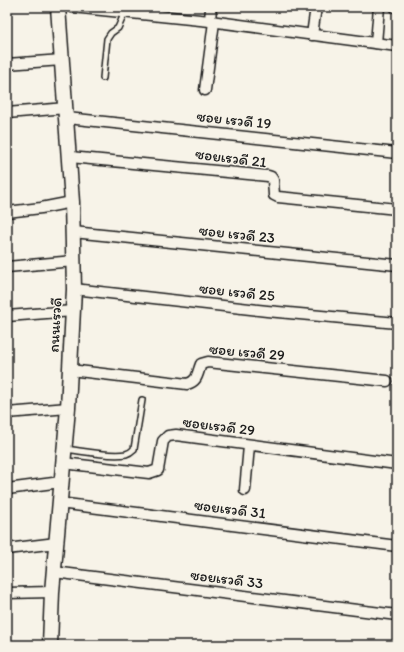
<svg xmlns="http://www.w3.org/2000/svg" width="404" height="652" font-family="Itim,'Playpen Sans Thai',sans-serif">
	<style>
		.lines { fill: none; stroke-linecap: round; stroke-linejoin: round }
		.lane-casing { stroke: #1c1c1c; stroke-width: 8 }
		.street-casing { stroke: #1c1c1c; stroke-width: 13 }
		.secondary-casing { stroke: #1c1c1c; stroke-width: 17 }
		.lane { stroke: #f7f3e8; stroke-width: 5 }
		.street { stroke: #f7f3e8; stroke-width: 10 }
		.secondary { stroke: #f7f3e8; stroke-width: 14 }
		.labels { text-anchor: middle; dominant-baseline: central; stroke-width: 3; stroke-linejoin: round; paint-order: stroke }
		.street-label { font-size: 15px; fill: #1c1c1c; stroke: #f7f3e8 }
	</style>
	<rect width="100%" height="100%" fill="#f7f3e8"/>
	<filter id="ink" filterUnits="userSpaceOnUse"><feTurbulence type="fractalNoise" baseFrequency=".025" numOctaves="2"/><feDisplacementMap in="SourceGraphic" scale="8" xChannelSelector="R" yChannelSelector="G"/><feConvolveMatrix kernelMatrix="1 2 1 2 8 2 1 2 1" color-interpolation-filters="sRGB"/></filter>
	<g filter="url(#ink)">
		<g class="lines">
			<defs>
				<g id="lane">
					<polyline points="103,78 107,39 111,33 118,28 125,12"/>
					<path d="M65 449C82 451 109 457 126 454 130 453 132 451 134 449L142 400"/>
				</g>
				<g id="street">
					<polyline points="72,7 210,21 397,46"/>
					<polyline points="395,7 397,7"/>
					<polyline points="210,21 211,7"/>
					<polyline points="312,35 316,7"/>
					<polyline points="376,43 379,7"/>
					<polyline points="7,64 62,60"/>
					<polyline points="205,90 214,22"/>
					<polyline points="7,113 66,108"/>
					<polyline points="67,118 397,153"/>
					<polyline points="70,157 268,176 271,177 273,180 274,195 278,197 397,209"/>
					<polyline points="7,212 41,208 72,202"/>
					<polyline points="73,232 397,265"/>
					<polyline points="7,267 74,261"/>
					<polyline points="74,289 267,311 397,323"/>
					<polyline points="7,316 73,311"/>
					<path d="M70 370 187 384C198 381 197 374 201 364L208 362 387 381"/>
					<polyline points="7,413 68,408"/>
					<polyline points="63,463 149,473 158,470 163,441 168,436 176,435 397,464"/>
					<polyline points="7,489 61,482"/>
					<polyline points="245,490 249,446"/>
					<polyline points="59,503 397,546"/>
					<polyline points="7,549 56,543"/>
					<polyline points="54,572 397,615"/>
					<polyline points="7,593 52,592"/>
				</g>
				<polyline id="secondary" points="50,645 52,592 68,408 74,289 72,202 58,7"/>
			</defs>
			<use href="#lane" class="lane-casing"/>
			<use href="#street" class="street-casing"/>
			<use href="#secondary" class="secondary-casing"/>
			<use href="#lane" class="lane"/>
			<use href="#street" class="street"/>
			<use href="#secondary" class="secondary"/>
		</g>
	</g>
	<g class="labels">
		<g class="street-label">
			<text transform="translate(234 120) rotate(6)">ซอย เรวดี 19</text>
			<text transform="translate(231 158) rotate(7)">ซอยเรวดี 21</text>
			<text transform="translate(237 234) rotate(6)">ซอย เรวดี 23</text>
			<text transform="translate(237 292) rotate(6)">ซอย เรวดี 25</text>
			<text transform="translate(55 325) rotate(-87)">ถนนเรวดี</text>
			<text transform="translate(247 352) rotate(5)">ซอย เรวดี 29</text>
			<text transform="translate(219 426) rotate(7)">ซอยเรวดี 29</text>
			<text transform="translate(230 509) rotate(7)">ซอยเรวดี 31</text>
			<text transform="translate(227 579) rotate(7)">ซอยเรวดี 33</text>
		</g>
	</g>
	<rect width="404" height="652" fill="none" stroke="#f7f3e8" stroke-width="24"/>
	<rect x="12" y="12" width="380" height="628" fill="none" stroke="#1c1c1c" stroke-width="1.5" filter="url(#ink)"/>
</svg>
